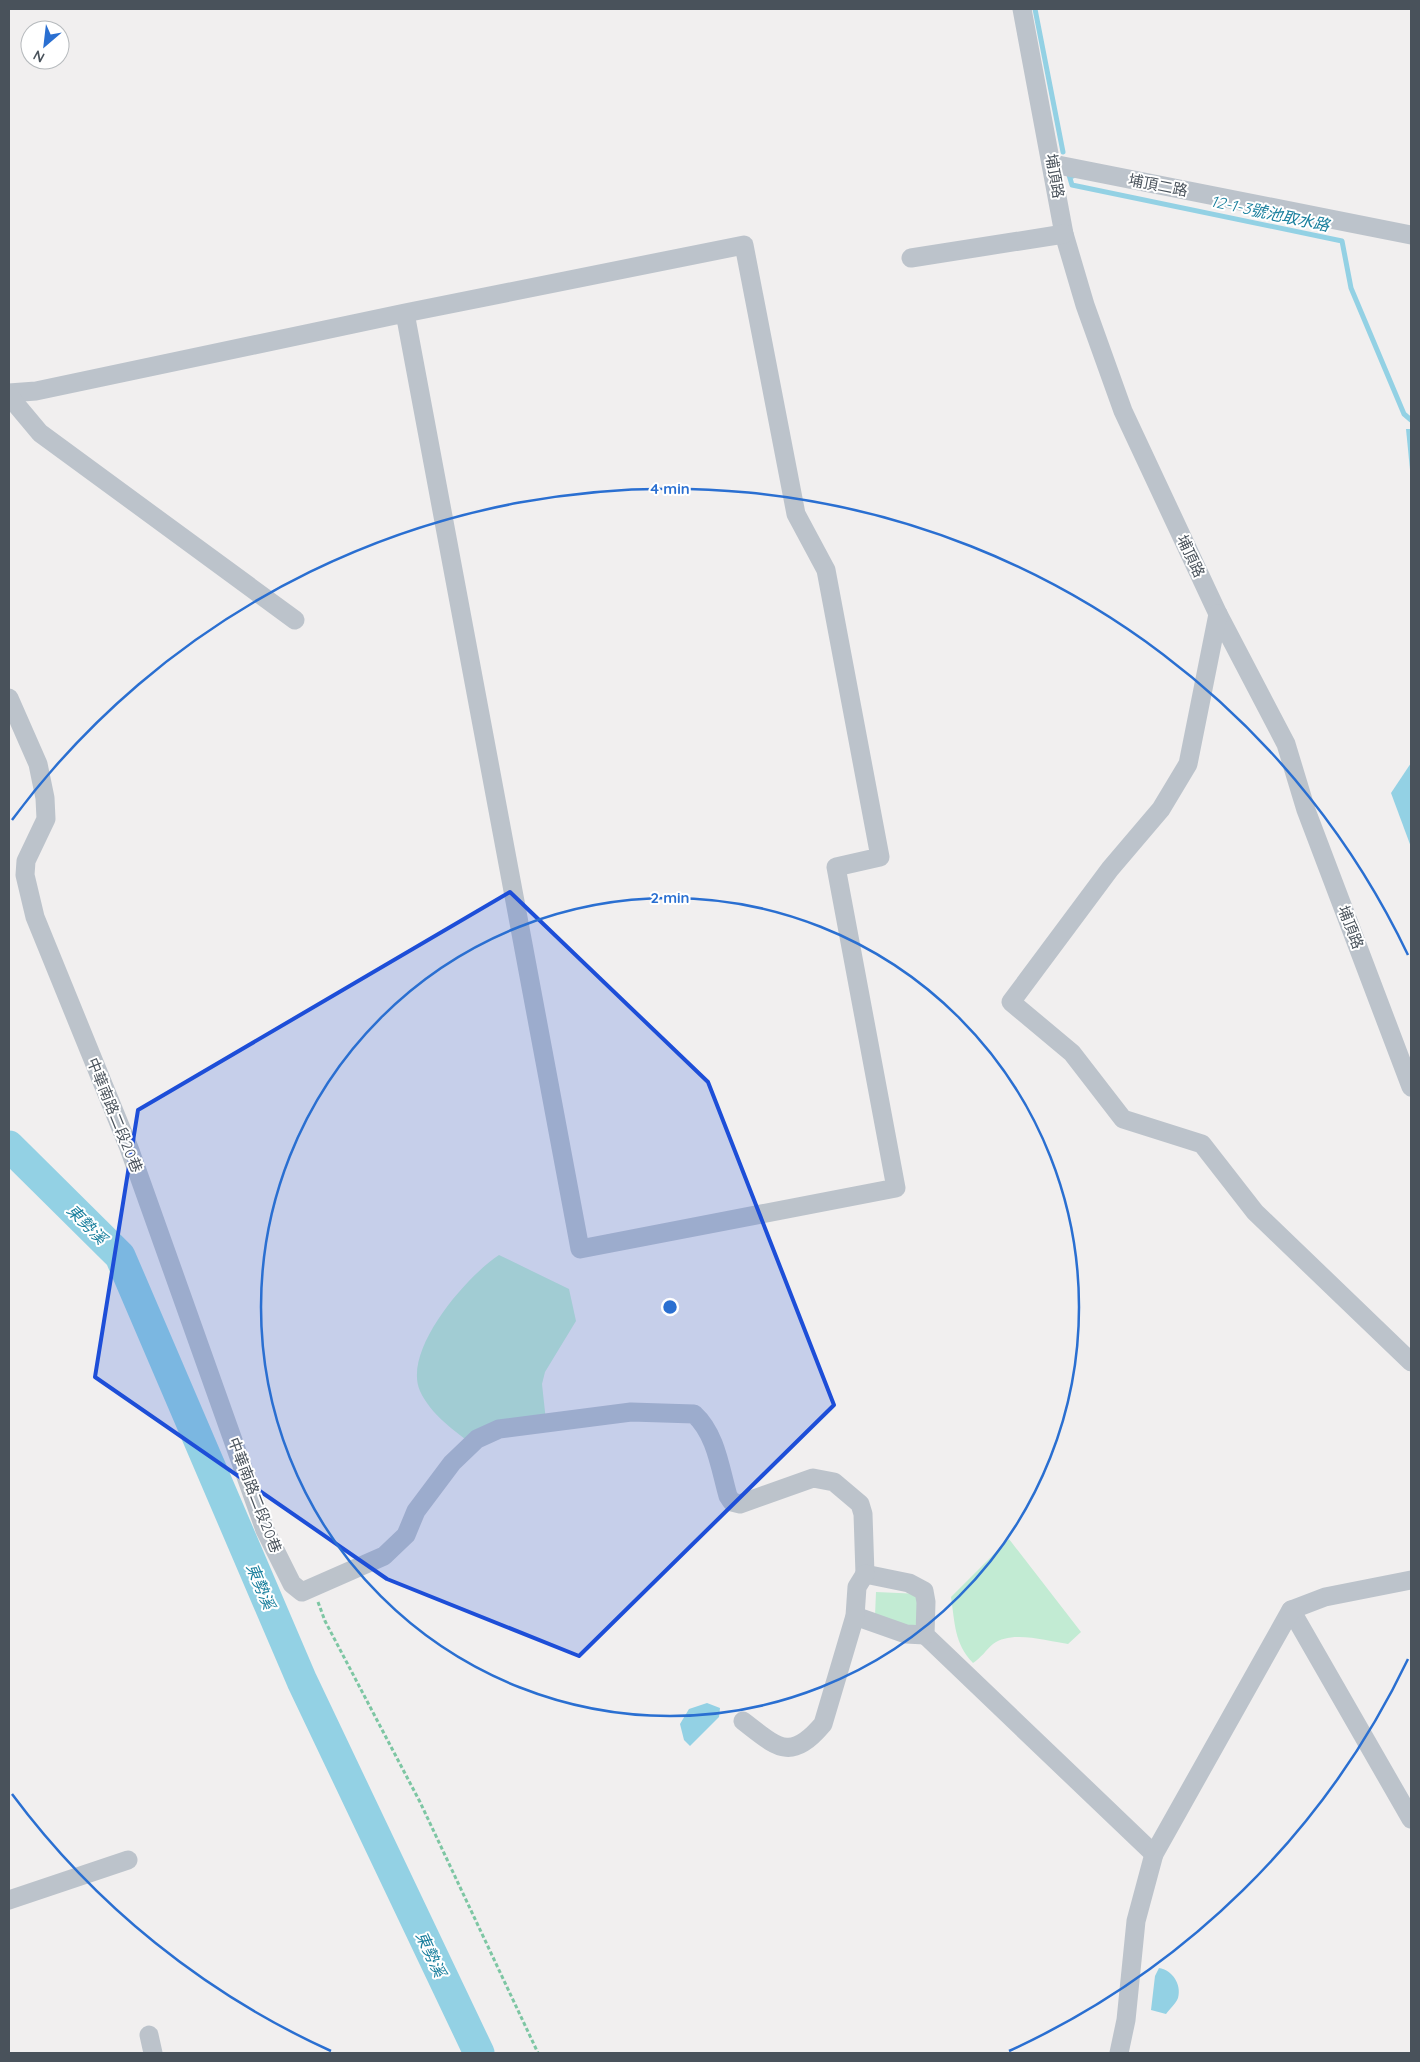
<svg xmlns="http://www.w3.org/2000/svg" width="1420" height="2062" font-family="Quicksand,'Noto Sans TC',sans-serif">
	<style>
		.green { fill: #c2ebd3 }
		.water { fill: #93d1e4 }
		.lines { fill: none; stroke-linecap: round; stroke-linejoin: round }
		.stream { stroke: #93d1e4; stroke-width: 5 }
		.river { stroke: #93d1e4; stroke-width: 31 }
		.path { stroke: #7dc6a3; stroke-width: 3; stroke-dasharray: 4 2.5; stroke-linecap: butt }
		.minor { stroke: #bcc3cb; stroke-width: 19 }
		.marked { fill: #1d4ed8; fill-opacity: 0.2; stroke: #1d4ed8; stroke-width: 4; stroke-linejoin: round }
		.ring { fill: none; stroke: #2a6fd1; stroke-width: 2.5 }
		.labels { text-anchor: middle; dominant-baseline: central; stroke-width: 4; stroke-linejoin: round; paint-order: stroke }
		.street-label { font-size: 15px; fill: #49525b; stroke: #fff }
		.water-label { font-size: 16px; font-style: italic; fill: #197f9d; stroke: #fff }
		.centre { fill: #2a6fd1; stroke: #fff; stroke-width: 2.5 }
		.ring-label { font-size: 15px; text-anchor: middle; font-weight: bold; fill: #2a6fd1; stroke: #fff; stroke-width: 4; stroke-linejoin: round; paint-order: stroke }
	</style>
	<rect width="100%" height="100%" fill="#f1efef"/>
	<g class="green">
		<path d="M499 1255 569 1289 576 1321 545 1372 542 1384 546 1421 474 1446C454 1430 431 1415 420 1391 402 1350 467 1276 499 1255Z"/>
		<path d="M1009 1539 1081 1632 1068 1644C1046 1641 1012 1630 993 1644 986 1650 981 1658 973 1663 954 1643 955 1623 951 1597Z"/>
		<polygon points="876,1592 921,1594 931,1638 875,1616"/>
	</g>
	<g class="water">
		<polygon points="1406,429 1411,429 1411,480"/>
		<polygon points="1411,763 1411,847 1391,793"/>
		<polygon points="707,1703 720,1708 719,1717 690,1746 684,1740 680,1724 689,1709"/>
		<path d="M1159 1968C1172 1970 1182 1984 1178 1998 1176 2003 1170 2009 1166 2014L1151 2010 1155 1976Z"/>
	</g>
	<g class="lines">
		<g class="stream">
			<polyline points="1035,9 1063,152"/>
			<polyline points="1073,176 1069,175 1072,185 1342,241 1351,288 1404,414 1411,420"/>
		</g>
		<polyline class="river" points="9,1146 120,1256 302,1681 479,2053"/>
		<polyline class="path" points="318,1602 325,1621 420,1802 538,2053"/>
		<g class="minor">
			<polyline points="1022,9 1064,234 1085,305 1123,411 1218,614 1286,744 1306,810 1411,1087"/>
			<polyline points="1053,164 1411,235"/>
			<polyline points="911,258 1064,234"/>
			<polyline points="9,393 36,391 405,313 744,245 796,514 826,570 880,857 836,867 896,1188 580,1249 405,313"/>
			<polyline points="9,396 40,433 295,620"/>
			<polyline points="1218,614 1188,764 1161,809 1110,869 1011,1002 1072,1053 1123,1119 1202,1144 1255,1212 1411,1362"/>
			<path d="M9 698 38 764 45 798 46 819 26 861 25 875 35 917 129 1148 265 1530 292 1584 302 1592 384 1556 406 1535 416 1511 452 1463 477 1439 499 1429 631 1412 694 1414C716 1434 720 1468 728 1496L732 1502 740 1504 813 1478 834 1482 860 1504 863 1514 865 1574"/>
			<polyline points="865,1574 909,1583 924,1591 926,1602 925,1635 1154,1854"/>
			<polyline points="1291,1610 1411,1819"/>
			<polyline points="855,1616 906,1634 925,1635"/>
			<path d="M743 1721C777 1747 790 1763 823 1724L855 1616 857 1587 865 1574"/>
			<polyline points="9,1900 128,1860"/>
			<polyline points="149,2035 153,2053"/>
			<polyline points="1119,2053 1126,2020 1136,1921 1154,1854 1291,1610 1325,1597 1411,1580"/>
		</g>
	</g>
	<path class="marked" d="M510 892 708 1082 834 1405 579 1656 387 1579 95 1377 138 1110Z"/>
	<g class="ring">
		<circle cx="670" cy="1307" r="409"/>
		<path d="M1408 1659A818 818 0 0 1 1009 2051M331 2051A818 818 0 0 1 12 1794M12 820A818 818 0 0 1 1408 955"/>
	</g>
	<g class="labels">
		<g class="street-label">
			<text transform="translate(1055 176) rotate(80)">埔頂路</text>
			<text transform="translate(1158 185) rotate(11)">埔頂二路</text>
			<text transform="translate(1191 556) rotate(65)">埔頂路</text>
			<text transform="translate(1351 927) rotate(69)">埔頂路</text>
			<text transform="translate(115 1115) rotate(68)">中華南路二段20巷</text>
			<text transform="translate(255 1495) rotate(69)">中華南路二段20巷</text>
		</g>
		<g class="water-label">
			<text transform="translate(1270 213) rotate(12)">12-1-3號池取水路</text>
			<text transform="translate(87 1224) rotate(45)">東勢溪</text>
			<text transform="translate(261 1586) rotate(67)">東勢溪</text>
			<text transform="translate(431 1954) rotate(65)">東勢溪</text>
		</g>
	</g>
	<circle cx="670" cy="1307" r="8" class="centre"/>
	<g class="ring-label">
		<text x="670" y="494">4 min</text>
		<text x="670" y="903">2 min</text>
	</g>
	<rect width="1420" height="2062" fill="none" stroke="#49525b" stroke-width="20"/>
	<g transform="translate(45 45) rotate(208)"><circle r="24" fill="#ffffff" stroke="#b6babd"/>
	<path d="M0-4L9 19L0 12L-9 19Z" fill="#2a6fd1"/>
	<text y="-8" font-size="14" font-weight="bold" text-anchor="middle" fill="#49525b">N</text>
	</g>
</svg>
